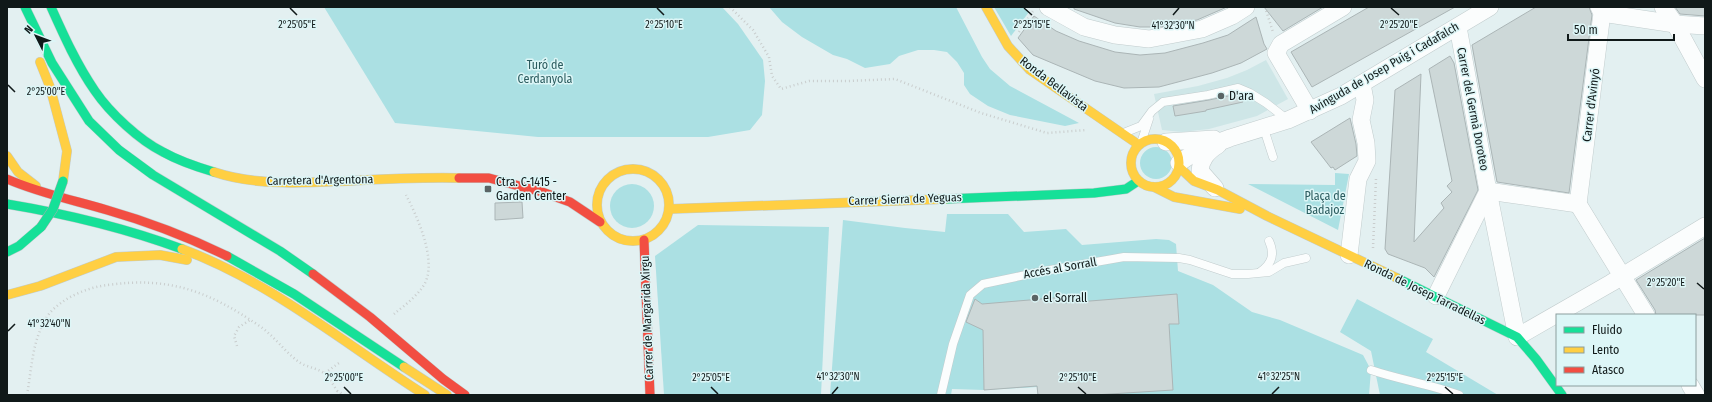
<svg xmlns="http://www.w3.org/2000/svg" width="1712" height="402" font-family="'Fira Sans Condensed',sans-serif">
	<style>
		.built { fill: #cee6e7 }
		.green { fill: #abe0e3 }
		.building { fill: #cdd8d8; stroke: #abb5b6 }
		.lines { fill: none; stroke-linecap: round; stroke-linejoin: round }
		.lane-casing { stroke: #c1cccd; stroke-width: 9 }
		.street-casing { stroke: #c1cccd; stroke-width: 18 }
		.fast-casing { stroke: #c1cccd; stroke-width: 10 }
		.slow-casing { stroke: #c1cccd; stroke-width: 10 }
		.jam-casing { stroke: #c1cccd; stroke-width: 10 }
		.path { stroke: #c9cdcd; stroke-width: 2.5; stroke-dasharray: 1 3; stroke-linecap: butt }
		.lane { stroke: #fbfdfd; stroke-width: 8 }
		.street { stroke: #fbfdfd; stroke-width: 17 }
		.fast { stroke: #16e098; stroke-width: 9 }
		.slow { stroke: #ffcf43; stroke-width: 9 }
		.jam { stroke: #f24e42; stroke-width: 9 }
		.fast-bridge-casing { stroke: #abaab0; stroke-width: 10; stroke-linecap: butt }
		.fast-bridge { stroke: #16e098; stroke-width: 9 }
		.ticks { fill: none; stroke: #101919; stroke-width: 1.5 }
		.poi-dot { fill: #5a6465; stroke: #ddf6f7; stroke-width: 1.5 }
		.labels { text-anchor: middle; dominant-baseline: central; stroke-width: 3; stroke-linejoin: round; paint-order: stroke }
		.park-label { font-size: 12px; fill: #2b5c5f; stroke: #ddf6f7 }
		.street-label { font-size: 12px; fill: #101919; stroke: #ddf6f7 }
		.poi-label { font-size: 12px; fill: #101919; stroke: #ddf6f7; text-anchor: start }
		.ticks-label { font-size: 10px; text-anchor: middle; fill: #101919; stroke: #ddf6f7; stroke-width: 3; stroke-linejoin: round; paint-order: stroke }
	</style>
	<rect width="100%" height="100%" fill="#e3f0f1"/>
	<polygon class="built" points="1266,60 1288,99 1257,116 1209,129 1182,132 1162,130 1154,94 1198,86 1227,78 1247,70"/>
	<g class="green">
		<polygon points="324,7 722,7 738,24 763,60 765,81 762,115 750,130 708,137 538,137 395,123"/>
		<polygon points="769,7 956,7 982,57 990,69 1010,86 1079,123 1065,126 1010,115 988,106 970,94 964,85 964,73 957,62 947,52 934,50 918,50 899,56 890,64 865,68 847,59 833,55 802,37 782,22"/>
		<polygon points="994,7 1023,7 1029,12 1011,36"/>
		<circle cx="1156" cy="163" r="16"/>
		<polygon points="1335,173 1349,174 1338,230 1248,184 1335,185"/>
		<circle cx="632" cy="206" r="22"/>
		<polygon points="947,214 1008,214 1024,232 1066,229 1082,245 1156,239 1169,240 1176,244 1178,271 1213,285 1252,312 1280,320 1363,355 1371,370 1369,395 1038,395 1037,387 984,390 952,389 951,395 830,395 843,220 905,228 945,232"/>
		<polygon points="698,225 829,227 821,395 664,395 655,256"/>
		<polygon points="1357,299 1433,339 1426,352 1498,395 1380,395 1371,351 1340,332"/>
	</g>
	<g class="building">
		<polygon points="1074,7 1227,7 1197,20 1161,27 1140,27 1115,23 1074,9"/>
		<polygon points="1264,7 1323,7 1283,31"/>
		<polygon points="1369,7 1455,7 1312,87 1291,52"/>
		<polygon points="1536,7 1589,7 1592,15 1569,193 1497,182 1483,106 1472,45"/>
		<polygon points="1675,7 1705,7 1705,16 1680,14"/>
		<polygon points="1034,16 1056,31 1079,41 1115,52 1140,55 1165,53 1203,43 1228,35 1256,17 1264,44 1267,49 1241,63 1212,73 1159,87 1124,88 1095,81 1033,55 1018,38"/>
		<polygon points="1450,56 1454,63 1478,190 1434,277 1425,268 1388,254 1385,249 1395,90 1421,74 1414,242 1444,208 1441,203 1452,192 1447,186 1452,181 1429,69"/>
		<polygon points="1238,94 1241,95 1243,102 1206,110 1206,111 1175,116 1173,106 1209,100"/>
		<polygon points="1350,118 1356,144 1357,156 1335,170 1333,167 1331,168 1311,142"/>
		<polygon points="522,202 523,218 495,220 495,203"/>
		<polygon points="1705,238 1705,315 1656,315 1655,310 1636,280"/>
		<polygon points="1177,294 1179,324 1169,324 1173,390 1094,395 1038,395 1037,386 984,390 983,330 966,322 975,299 982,304 1065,297 1065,303"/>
	</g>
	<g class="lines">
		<defs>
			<g id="lane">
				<polyline points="1264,129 1273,157"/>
				<polyline points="1126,132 1141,126 1152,111 1163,102 1208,95 1238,88 1250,93 1266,103 1288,120"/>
				<polyline points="1141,143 1149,119"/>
				<path d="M1260 272C1272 264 1275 254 1269 241"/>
				<path d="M1371 370C1400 380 1430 384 1459 395"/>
				<polyline points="941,395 953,344 970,295 983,284 1044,271 1124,257 1179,258 1190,260 1232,274 1248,274 1269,272 1284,263 1306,258"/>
			</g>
			<g id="street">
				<polyline points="1048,7 1084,27 1115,35 1149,39 1202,29 1232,16 1246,7"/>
				<polyline points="1663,7 1675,24 1705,79"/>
				<polyline points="1602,13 1675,24 1705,26"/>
				<polyline points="1310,111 1276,53 1281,44 1343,7"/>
				<polyline points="1166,142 1214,139"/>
				<polyline points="1179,163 1198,150 1230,138 1288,120 1341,96 1490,7"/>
				<path d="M1215 188 1200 171C1201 159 1207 152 1218 145"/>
				<polyline points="1578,204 1488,191 1517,337 1611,283 1705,226"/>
				<polyline points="1578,204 1602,13 1599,7"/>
				<polyline points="1578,204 1646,315"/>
				<polyline points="1349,255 1358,179 1367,161 1366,143 1361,120 1365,100 1362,84"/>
				<polyline points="1436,296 1488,191 1458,27"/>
				<polyline points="1690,385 1696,395"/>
			</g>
			<g id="fast">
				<polyline points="25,7 52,63 89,121 119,150 153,175 280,251 313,274"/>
				<path d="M51 7C64 36 77 65 95 91 110 113 139 140 163 152 179 161 197 167 214 172"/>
				<polyline points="946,199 1094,193 1126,189 1138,181"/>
				<path d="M7 204C67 214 125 228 182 249"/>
				<polyline points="7,252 19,246 41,227"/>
				<polyline points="227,256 294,294 404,367"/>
				<polyline points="1397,278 1517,337 1536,359 1562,395"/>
			</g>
			<g id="slow">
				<polyline points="986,7 1008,46 1030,70 1139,145"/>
				<polyline points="40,62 50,87 67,151 63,181"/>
				<circle cx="1155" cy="163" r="24"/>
				<polyline points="7,156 18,172 36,186"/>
				<polyline points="1179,167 1194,181 1218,190 1267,216 1397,278"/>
				<circle cx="633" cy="205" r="36"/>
				<path d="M214 172C256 186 303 183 347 181 384 179 421 177 459 178"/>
				<polyline points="1154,187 1174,197 1240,209"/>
				<polyline points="669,209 946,199"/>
				<path d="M182 249C271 282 345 344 425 395"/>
				<polyline points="7,295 40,286 116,257 160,255 187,260"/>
				<polyline points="404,367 447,395"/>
			</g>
			<g id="jam">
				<polyline points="459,178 489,178 542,192 570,202 600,222"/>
				<path d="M7 179C39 193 73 200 107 210 149 222 188 237 227 256"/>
				<polyline points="644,240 650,395"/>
				<polyline points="313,274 370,317 443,379 465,395"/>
			</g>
		</defs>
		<use href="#lane" class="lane-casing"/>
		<use href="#street" class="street-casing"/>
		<use href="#fast" class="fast-casing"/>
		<use href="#slow" class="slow-casing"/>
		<use href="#jam" class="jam-casing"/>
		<g class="path">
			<polyline points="730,7 753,30 769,57 772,76 781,89 809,81 847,81 895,79 981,113 1047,133 1086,130"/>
			<polyline points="1265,7 1273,32"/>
			<polyline points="1019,32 1033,11"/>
			<polyline points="1373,248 1376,179"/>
			<path d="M394 314C405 305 423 292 427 278 434 254 417 216 406 195"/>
			<polyline points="237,346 234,336 239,327 250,320"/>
			<polyline points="325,373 339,363"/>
			<polyline points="337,391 345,395"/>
			<path d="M27 395C32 367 32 338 49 314 62 298 88 287 108 285 170 276 210 292 261 327 275 337 285 352 299 362 306 367 317 368 324 373 330 377 335 389 340 395"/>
		</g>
		<use href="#lane" class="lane"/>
		<use href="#street" class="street"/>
		<use href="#fast" class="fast"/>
		<use href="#slow" class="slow"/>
		<use href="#jam" class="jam"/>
		<defs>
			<polyline id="fast-bridge" points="41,227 53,209 63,181"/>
		</defs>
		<use href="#fast-bridge" class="fast-bridge-casing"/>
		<use href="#fast-bridge" class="fast-bridge"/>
	</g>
	<path class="ticks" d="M290 8 297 15M657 8 664 15M1024 8 1032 15M1391 8 1399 15M1173 15 1179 8M8 85 15 92M1697 283 1704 289M8 331 15 324M344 387 351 394M711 387 718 394M1078 387 1086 394M1445 387 1453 394M832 394 838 387M1272 394 1279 387"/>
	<g class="poi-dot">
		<circle cx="1221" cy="96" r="4"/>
		<rect x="484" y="185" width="8" height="8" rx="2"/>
		<circle cx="1035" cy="298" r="4"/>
	</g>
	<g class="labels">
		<g class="park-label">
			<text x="545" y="65">Turó de<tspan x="545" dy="14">Cerdanyola</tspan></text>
			<text x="1325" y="196">Plaça de<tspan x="1325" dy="14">Badajoz</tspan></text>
		</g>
		<g class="street-label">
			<text transform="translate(1384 68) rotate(-30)">Avinguda de Josep Puig i Cadafalch</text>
			<text transform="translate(1054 84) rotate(37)">Ronda Bellavista</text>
			<text transform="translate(1591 105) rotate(-83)">Carrer d'Avinyó</text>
			<text transform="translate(1473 109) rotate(79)">Carrer del Germà Doroteo</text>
			<text transform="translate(320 180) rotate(-1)">Carretera d'Argentona</text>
			<text transform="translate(905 199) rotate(-2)">Carrer Sierra de Yeguas</text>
			<text transform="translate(1060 268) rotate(-10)">Accés al Sorrall</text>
			<text transform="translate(1425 292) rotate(26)">Ronda de Josep Tarradellas</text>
			<text transform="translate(647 318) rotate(-92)">Carrer de Margarida Xirgu</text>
		</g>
		<g class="poi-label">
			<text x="1229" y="96">D'ara</text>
			<text x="496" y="182">Ctra. C-1415 -<tspan x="496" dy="14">Garden Center</tspan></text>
			<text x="1043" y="298">el Sorrall</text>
		</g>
	</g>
	<g class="ticks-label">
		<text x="297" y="28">2°25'05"E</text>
		<text x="664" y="28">2°25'10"E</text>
		<text x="1032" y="28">2°25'15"E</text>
		<text x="1399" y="28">2°25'20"E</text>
		<text x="1173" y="29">41°32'30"N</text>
		<text x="46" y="95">2°25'00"E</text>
		<text x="1666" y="286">2°25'20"E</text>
		<text x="49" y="327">41°32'40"N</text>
		<text x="838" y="380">41°32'30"N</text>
		<text x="1279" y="380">41°32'25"N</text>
		<text x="344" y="381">2°25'00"E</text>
		<text x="711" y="381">2°25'05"E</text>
		<text x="1078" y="381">2°25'10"E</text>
		<text x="1445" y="381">2°25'15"E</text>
	</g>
	<rect width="1712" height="402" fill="none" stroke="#101919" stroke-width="16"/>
	<rect x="1556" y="314" width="140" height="72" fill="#ddf6f7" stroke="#8b9e9e"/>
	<rect x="1564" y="327" width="20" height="6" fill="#16e098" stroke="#8b9e9e"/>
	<text x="1592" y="334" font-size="12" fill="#101919">Fluido</text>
	<rect x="1564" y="347" width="20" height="6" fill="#ffcf43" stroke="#8b9e9e"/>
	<text x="1592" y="354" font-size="12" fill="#101919">Lento</text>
	<rect x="1564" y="367" width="20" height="6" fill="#f24e42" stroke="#8b9e9e"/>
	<text x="1592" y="374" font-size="12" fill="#101919">Atasco</text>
	<g transform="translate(36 36) rotate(312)" stroke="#ddf6f7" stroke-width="3" paint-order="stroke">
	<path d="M0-3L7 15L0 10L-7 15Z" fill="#101919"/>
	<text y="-6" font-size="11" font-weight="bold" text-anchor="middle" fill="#101919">N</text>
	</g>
	<path d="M1568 34v6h106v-6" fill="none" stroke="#101919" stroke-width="2"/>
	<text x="1574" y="34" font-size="12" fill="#101919" stroke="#ddf6f7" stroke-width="3" paint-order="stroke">50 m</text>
</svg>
